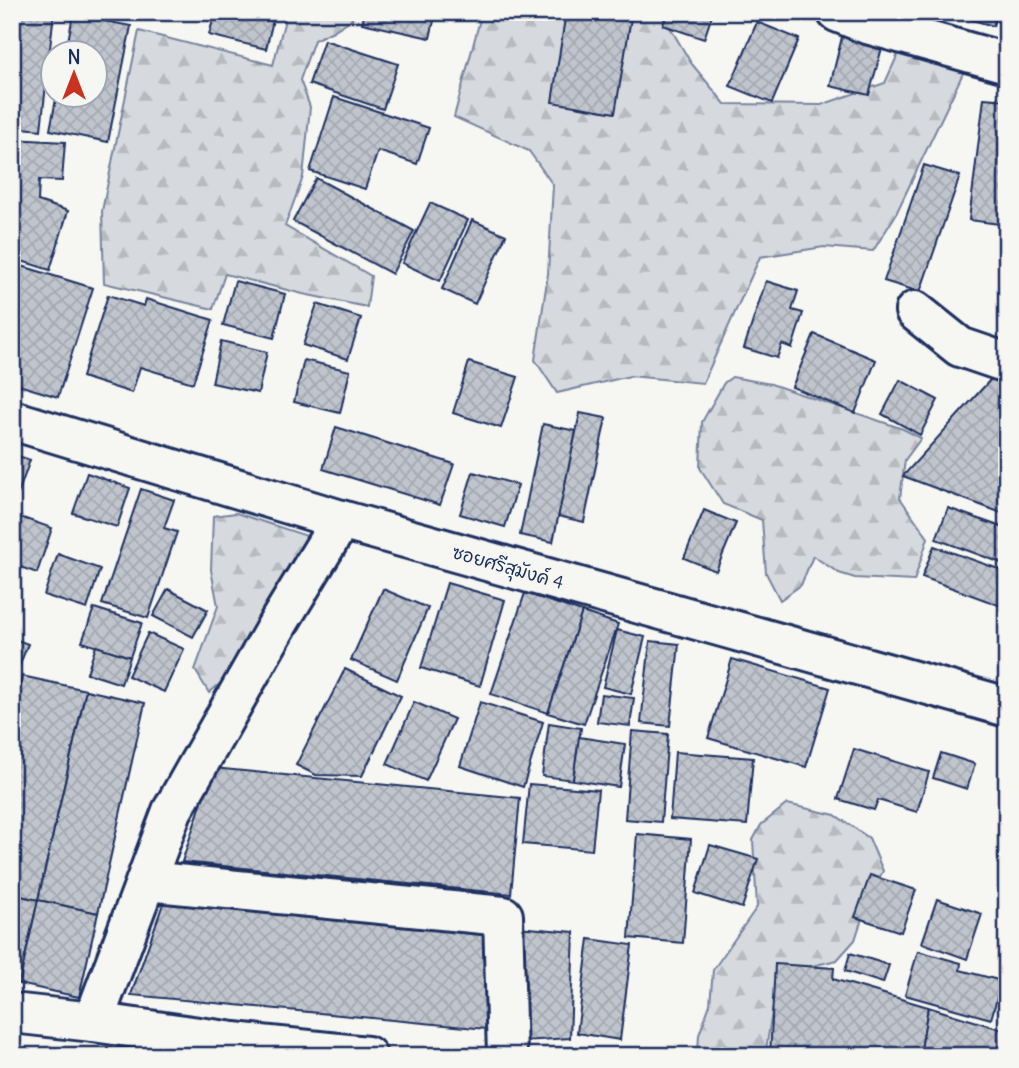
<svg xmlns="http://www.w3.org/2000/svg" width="1019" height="1068" font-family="Delius,'Playpen Sans Thai',sans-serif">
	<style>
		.forest { fill: url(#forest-firs); stroke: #78849e; stroke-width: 2 }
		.building { fill: url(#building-cross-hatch); stroke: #1b2f5e; stroke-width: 2 }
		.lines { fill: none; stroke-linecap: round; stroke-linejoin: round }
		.minor-casing { stroke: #1b2f5e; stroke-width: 44 }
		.minor { stroke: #f6f6f2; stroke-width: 38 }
		.labels { text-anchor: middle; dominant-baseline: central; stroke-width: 5; stroke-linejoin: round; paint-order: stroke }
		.street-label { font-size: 18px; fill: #1b2f5e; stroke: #f6f6f2 }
	</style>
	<defs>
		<pattern id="forest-firs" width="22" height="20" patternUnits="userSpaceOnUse" patternTransform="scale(1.75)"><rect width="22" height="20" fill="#d6d9dd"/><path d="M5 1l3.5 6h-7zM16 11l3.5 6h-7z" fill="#b7bbc0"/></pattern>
		<pattern id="building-cross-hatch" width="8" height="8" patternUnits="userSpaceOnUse" patternTransform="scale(1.75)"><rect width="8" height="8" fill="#c0c4cd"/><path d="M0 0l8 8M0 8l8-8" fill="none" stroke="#a4a9b2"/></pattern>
	</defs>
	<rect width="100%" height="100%" fill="#f6f6f2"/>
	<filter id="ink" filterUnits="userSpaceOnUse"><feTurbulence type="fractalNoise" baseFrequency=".0143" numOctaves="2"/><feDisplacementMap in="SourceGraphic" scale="14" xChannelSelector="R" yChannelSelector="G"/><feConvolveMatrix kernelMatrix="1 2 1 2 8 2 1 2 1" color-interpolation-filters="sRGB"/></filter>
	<g filter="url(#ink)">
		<g class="forest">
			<polygon points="287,12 353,12 352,19 333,31 314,40 300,80 310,107 303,177 285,226 371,276 367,307 303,294 225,274 213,309 104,283 102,211 139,31 273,65"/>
			<polygon points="482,12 661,12 691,63 725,104 821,105 885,83 899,52 965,69 895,216 873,251 824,247 760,257 703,383 630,376 557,393 535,360 548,274 553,185 529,151 454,117"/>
			<polygon points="732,377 771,384 903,429 921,438 905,460 900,498 928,538 914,581 855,578 839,573 813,556 801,585 780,600 766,573 762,520 723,504 700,468 702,422 724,383"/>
			<polygon points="236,513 307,536 245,662 209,693 195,670 218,606 211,570 213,516"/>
			<polygon points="787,804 835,815 869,838 883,871 869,897 855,940 837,960 778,974 765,1056 704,1056 698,1051 699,1035 710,1004 713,970 757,907 753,840 761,825"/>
		</g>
		<g class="building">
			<polygon points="12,12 54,12 41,130 12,127"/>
			<polygon points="215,12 275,12 266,49 209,35"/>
			<polygon points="365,12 436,12 430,38 362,23"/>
			<polygon points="566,12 632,12 615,113 552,102"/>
			<polygon points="667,12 713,12 704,39 663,25"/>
			<polygon points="946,12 997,12 993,26"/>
			<polygon points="73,15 131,26 108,142 50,130 57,94 94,94 94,52 66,52"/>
			<polygon points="757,22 799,39 772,103 730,86"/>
			<polygon points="843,33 883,44 869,95 830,86"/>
			<polygon points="324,40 398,64 383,109 309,84"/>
			<polygon points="334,97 429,128 417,164 378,151 365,189 310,171"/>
			<polygon points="984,98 1007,100 1007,225 969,220"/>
			<polygon points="12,139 65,142 62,181 39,180 38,201 68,211 50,270 12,258"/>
			<polygon points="924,165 960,176 920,292 884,281"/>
			<polygon points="316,178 414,231 392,274 293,221"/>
			<polygon points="430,203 468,220 440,281 402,263"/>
			<polygon points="472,220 506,235 475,304 442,289"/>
			<polygon points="12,263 93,288 58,397 12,383"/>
			<polygon points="235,281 285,294 274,338 223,325"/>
			<polygon points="766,281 798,291 792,310 803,313 792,348 782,344 777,358 744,348"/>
			<polygon points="108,295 144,306 146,299 213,320 193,383 140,367 132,393 82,377"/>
			<polygon points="317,304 361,318 348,359 303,345"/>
			<polygon points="814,334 876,360 855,413 792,387"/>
			<polygon points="221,341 267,352 258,393 212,383"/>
			<polygon points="304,360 350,371 340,413 294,402"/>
			<polygon points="469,362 518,377 501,428 453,413"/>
			<polygon points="1000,369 1007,372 1007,515 903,476"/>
			<polygon points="900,380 938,400 920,435 882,414"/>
			<polygon points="580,413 606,418 584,522 558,516"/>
			<polygon points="543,424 576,431 553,542 520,535"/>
			<polygon points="336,427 454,464 440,505 323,469"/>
			<polygon points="12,454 30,460 13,508 12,507"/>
			<polygon points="473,472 518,485 505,527 460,514"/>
			<polygon points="87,473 130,488 117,527 73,513"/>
			<polygon points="141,489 174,500 164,528 177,532 148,618 102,604"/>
			<polygon points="948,508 1007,529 1007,565 936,539"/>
			<polygon points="704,510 736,523 716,571 684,558"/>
			<polygon points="14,515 52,528 37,573 12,564 12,521"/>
			<polygon points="934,546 1007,572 1007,608 922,577"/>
			<polygon points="58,554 100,569 87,609 44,595"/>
			<polygon points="447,583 505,600 480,686 421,668"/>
			<polygon points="168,589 208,610 193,637 153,616"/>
			<polygon points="383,589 428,608 397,680 351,660"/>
			<polygon points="525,593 582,612 548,713 491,694"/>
			<polygon points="94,608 142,623 130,657 82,642"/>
			<polygon points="582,612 618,624 584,724 548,713"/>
			<polygon points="617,630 645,637 631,694 603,687"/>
			<polygon points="148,633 184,649 164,692 128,676"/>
			<polygon points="12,638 28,644 12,684"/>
			<polygon points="650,641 679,644 670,726 641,723"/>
			<polygon points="96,646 130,657 121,684 87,673"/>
			<polygon points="732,659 830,688 806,767 708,738"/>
			<polygon points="345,669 401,696 362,776 316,775 296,765"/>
			<polygon points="22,676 86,690 38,900 12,894 12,719"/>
			<polygon points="86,690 145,703 98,913 38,900"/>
			<polygon points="601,694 634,698 630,726 597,722"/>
			<polygon points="414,702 454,719 426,781 387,764"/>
			<polygon points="480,702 543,722 523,787 460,766"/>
			<polygon points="549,723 581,728 573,780 542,776"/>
			<polygon points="632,731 668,734 661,822 625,819"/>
			<polygon points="579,737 625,744 619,787 573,780"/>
			<polygon points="854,749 929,772 917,812 878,800 874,810 838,799"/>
			<polygon points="675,752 753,758 747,825 670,819"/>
			<polygon points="941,753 975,764 967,789 933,778"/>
			<polygon points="213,768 520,798 511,894 182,862"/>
			<polygon points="529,784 598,790 592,850 523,844"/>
			<polygon points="637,834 691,839 683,943 629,938"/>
			<polygon points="710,845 758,859 742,908 695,893"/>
			<polygon points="870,875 916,890 901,932 855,917"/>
			<polygon points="12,894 38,900 19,984 12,982"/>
			<polygon points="937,899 982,914 967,959 922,943"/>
			<polygon points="38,900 98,913 79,997 19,984"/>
			<polygon points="164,901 495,933 486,1029 131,995"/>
			<polygon points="517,927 574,932 570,1038 523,1041"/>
			<polygon points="589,939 632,945 620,1040 577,1033"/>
			<polygon points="918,951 961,963 960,970 1002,981 991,1019 905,995"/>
			<polygon points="850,953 889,965 883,983 845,971"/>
			<polygon points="775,964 834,968 833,979 928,1007 920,1056 770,1056"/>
			<polygon points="928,1007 1007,1031 1007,1056 920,1056"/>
		</g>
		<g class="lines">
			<defs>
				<g id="minor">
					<polyline points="837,12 867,24 1007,63"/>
					<polyline points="915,311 960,347 1007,363"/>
					<polyline points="12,420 341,520 1007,707"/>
					<polyline points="146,881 503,916 507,1056"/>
					<polyline points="12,1013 93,1022 234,1042 367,1056"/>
					<polyline points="93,1022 172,811 279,622 341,520"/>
				</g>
			</defs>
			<use href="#minor" class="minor-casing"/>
			<use href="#minor" class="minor"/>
		</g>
	</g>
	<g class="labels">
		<g class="street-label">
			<text transform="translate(508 567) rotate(16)">ซอยศรีสุมังค์ 4</text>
		</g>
	</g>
	<rect width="1019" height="1068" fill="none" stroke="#f6f6f2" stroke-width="42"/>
	<rect x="21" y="21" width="977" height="1026" fill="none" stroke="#1b2f5e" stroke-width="2.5" filter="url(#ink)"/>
	<g transform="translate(74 74)"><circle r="33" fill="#f6f6f2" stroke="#9ea6b7" stroke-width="2"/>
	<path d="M0-5L12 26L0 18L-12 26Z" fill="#c8321e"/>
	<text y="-10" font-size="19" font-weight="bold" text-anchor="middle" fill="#1b2f5e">N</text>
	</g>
</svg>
